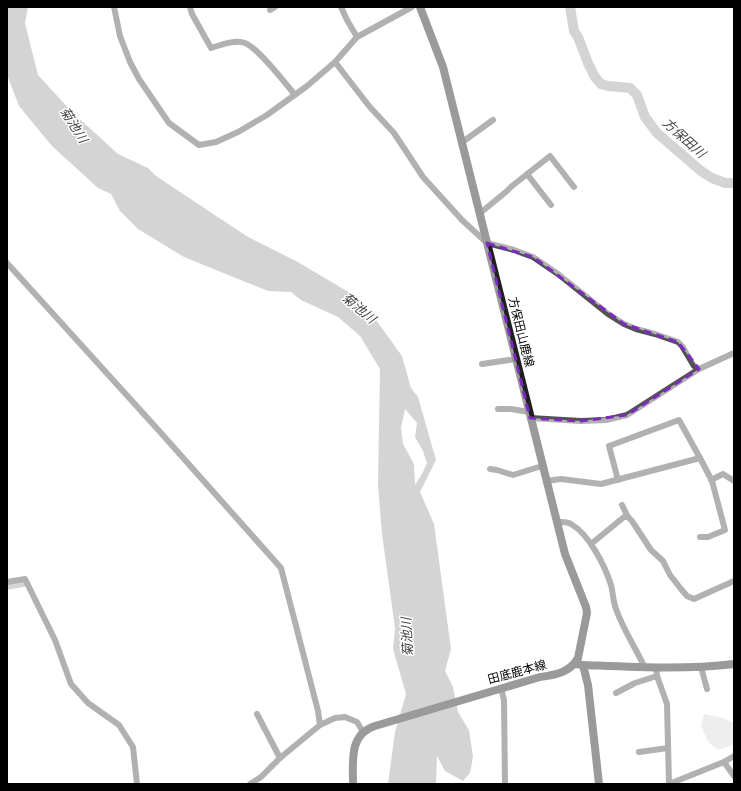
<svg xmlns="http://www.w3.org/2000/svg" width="741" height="791" font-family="Arial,'Noto Sans JP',sans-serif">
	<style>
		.green { fill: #d9d9d9 }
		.water { fill: #a0a0a0; fill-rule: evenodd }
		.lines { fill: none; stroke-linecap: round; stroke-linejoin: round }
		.canal { stroke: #a0a0a0; stroke-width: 5.5 }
		.river { stroke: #a0a0a0; stroke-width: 10 }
		.street { stroke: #525252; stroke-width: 6 }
		.secondary { stroke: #1f1f1f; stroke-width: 8 }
		.marked { fill: none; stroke: #7b2cbf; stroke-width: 3; stroke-dasharray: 8 5; stroke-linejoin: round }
		.labels { text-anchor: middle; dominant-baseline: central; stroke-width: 3; stroke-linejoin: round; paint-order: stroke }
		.street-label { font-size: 12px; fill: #000; stroke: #fff }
		.water-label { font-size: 13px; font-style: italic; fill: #414141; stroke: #fff }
	</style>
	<rect width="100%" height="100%" fill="#fff"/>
	<polygon class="green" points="704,714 723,718 734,723 734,744 718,750 709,743 701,726"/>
	<path class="water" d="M7 7H28L25 23 38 75 72 112 118 154 148 168 156 176 248 237 296 261 350 293 376 320 402 356 411 388 418 397 436 460 420 492 434 524 451 649 445 671 453 687 458 712 469 730 473 757 470 773 463 781 445 771 437 756 436 784H388L395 732 406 694 393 649 395 628 382 534 378 485 380 369 360 336 338 317 301 300 291 292 268 291 184 257 138 229 120 211 111 194 98 188 52 146 19 106 7 75ZM405 409 417 423 415 437 423 451 427 463 423 472 415 485 414 464 403 444 401 428Z"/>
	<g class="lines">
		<polyline class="canal" points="7,587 24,584"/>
		<polyline class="river" points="570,7 574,31 578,37 588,63 595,77 601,84 608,86 630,88 637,95 645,117 657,133 701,171 712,178 725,183 734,183"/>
		<g class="street">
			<polyline points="114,7 120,36 130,62 139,79 169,123 199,145 216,142 238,132 267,115 307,86 335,62 357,37 412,7"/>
			<path d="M190 7 192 14 211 48C220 45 236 39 245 43 258 48 285 83 295 95"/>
			<polyline points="341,7 347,20 357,37"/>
			<polyline points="270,10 275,7"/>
			<polyline points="335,62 369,106 394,133 423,177 462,220 487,243 514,250 533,257 558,274 608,314 624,324 636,329 655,334 678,342 682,346 694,366 699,369 734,353"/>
			<polyline points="461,143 493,120"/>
			<polyline points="527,174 551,205"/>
			<polyline points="479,214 507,191 512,186 550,156 574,187"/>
			<polyline points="7,263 161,433 281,568 318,711 320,725"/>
			<polyline points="482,364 516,359"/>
			<polyline points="498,409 511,409 529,412"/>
			<polyline points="530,418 581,421 606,420 627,415 699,369"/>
			<polyline points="490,469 497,470 513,475 542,466"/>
			<polyline points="618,480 609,446 679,420 700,458"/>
			<polyline points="711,480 723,474 734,481"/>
			<polyline points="546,481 561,479 601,484 700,458 712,481 725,530 708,537 700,537"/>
			<polyline points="622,505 628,517"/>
			<path d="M557 522C562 522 567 521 571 524 589 534 605 566 611 585 613 592 613 601 616 609 623 629 635 647 644 666"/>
			<polyline points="591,544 624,517 628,517 632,521 651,550 663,561 670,575 681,589 687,596 694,599 734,581"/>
			<polyline points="7,582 25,579 55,640 71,684 88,703 119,725 133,747 137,784"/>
			<polyline points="656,667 657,676 667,704 669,784"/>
			<polyline points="701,667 707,689"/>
			<polyline points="501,688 504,700 505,784"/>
			<polyline points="616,693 635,683 657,676"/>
			<polyline points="257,714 280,758"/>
			<polyline points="639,752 668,748"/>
			<polyline points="724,762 734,776"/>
			<polyline points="250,784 261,777 280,758 320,725 335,718 345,717 357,722 363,732"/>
			<polyline points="669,784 724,762 734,756"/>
		</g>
		<g class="secondary">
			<path d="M575 664 583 665C633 667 684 670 734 664"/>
			<polyline points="583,665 588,685 599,784"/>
			<path d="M353 784C353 761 349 734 375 726L540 677C554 675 570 673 578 658L587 613 586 607 565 554 557 522 443 67 420 7"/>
		</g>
	</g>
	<path d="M0 0H741V791H0ZM487 243 533 257 624 324 678 342 699 369 627 415 581 421 530 418Z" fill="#fff" fill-opacity=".55" fill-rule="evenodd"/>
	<path class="marked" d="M487 243 533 257 624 324 678 342 699 369 627 415 581 421 530 418Z"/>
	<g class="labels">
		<g class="street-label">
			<text transform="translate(521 332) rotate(76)">方保田山鹿線</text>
			<text transform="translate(517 672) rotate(-15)">田底鹿本線</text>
		</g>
		<g class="water-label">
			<text transform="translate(74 125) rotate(58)">菊池川</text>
			<text transform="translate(684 138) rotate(42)">方保田川</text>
			<text transform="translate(359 308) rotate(40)">菊池川</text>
			<text transform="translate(407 637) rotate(-93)">菊池川</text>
		</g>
	</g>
	<rect width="741" height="791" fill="none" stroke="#000000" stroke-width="16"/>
</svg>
